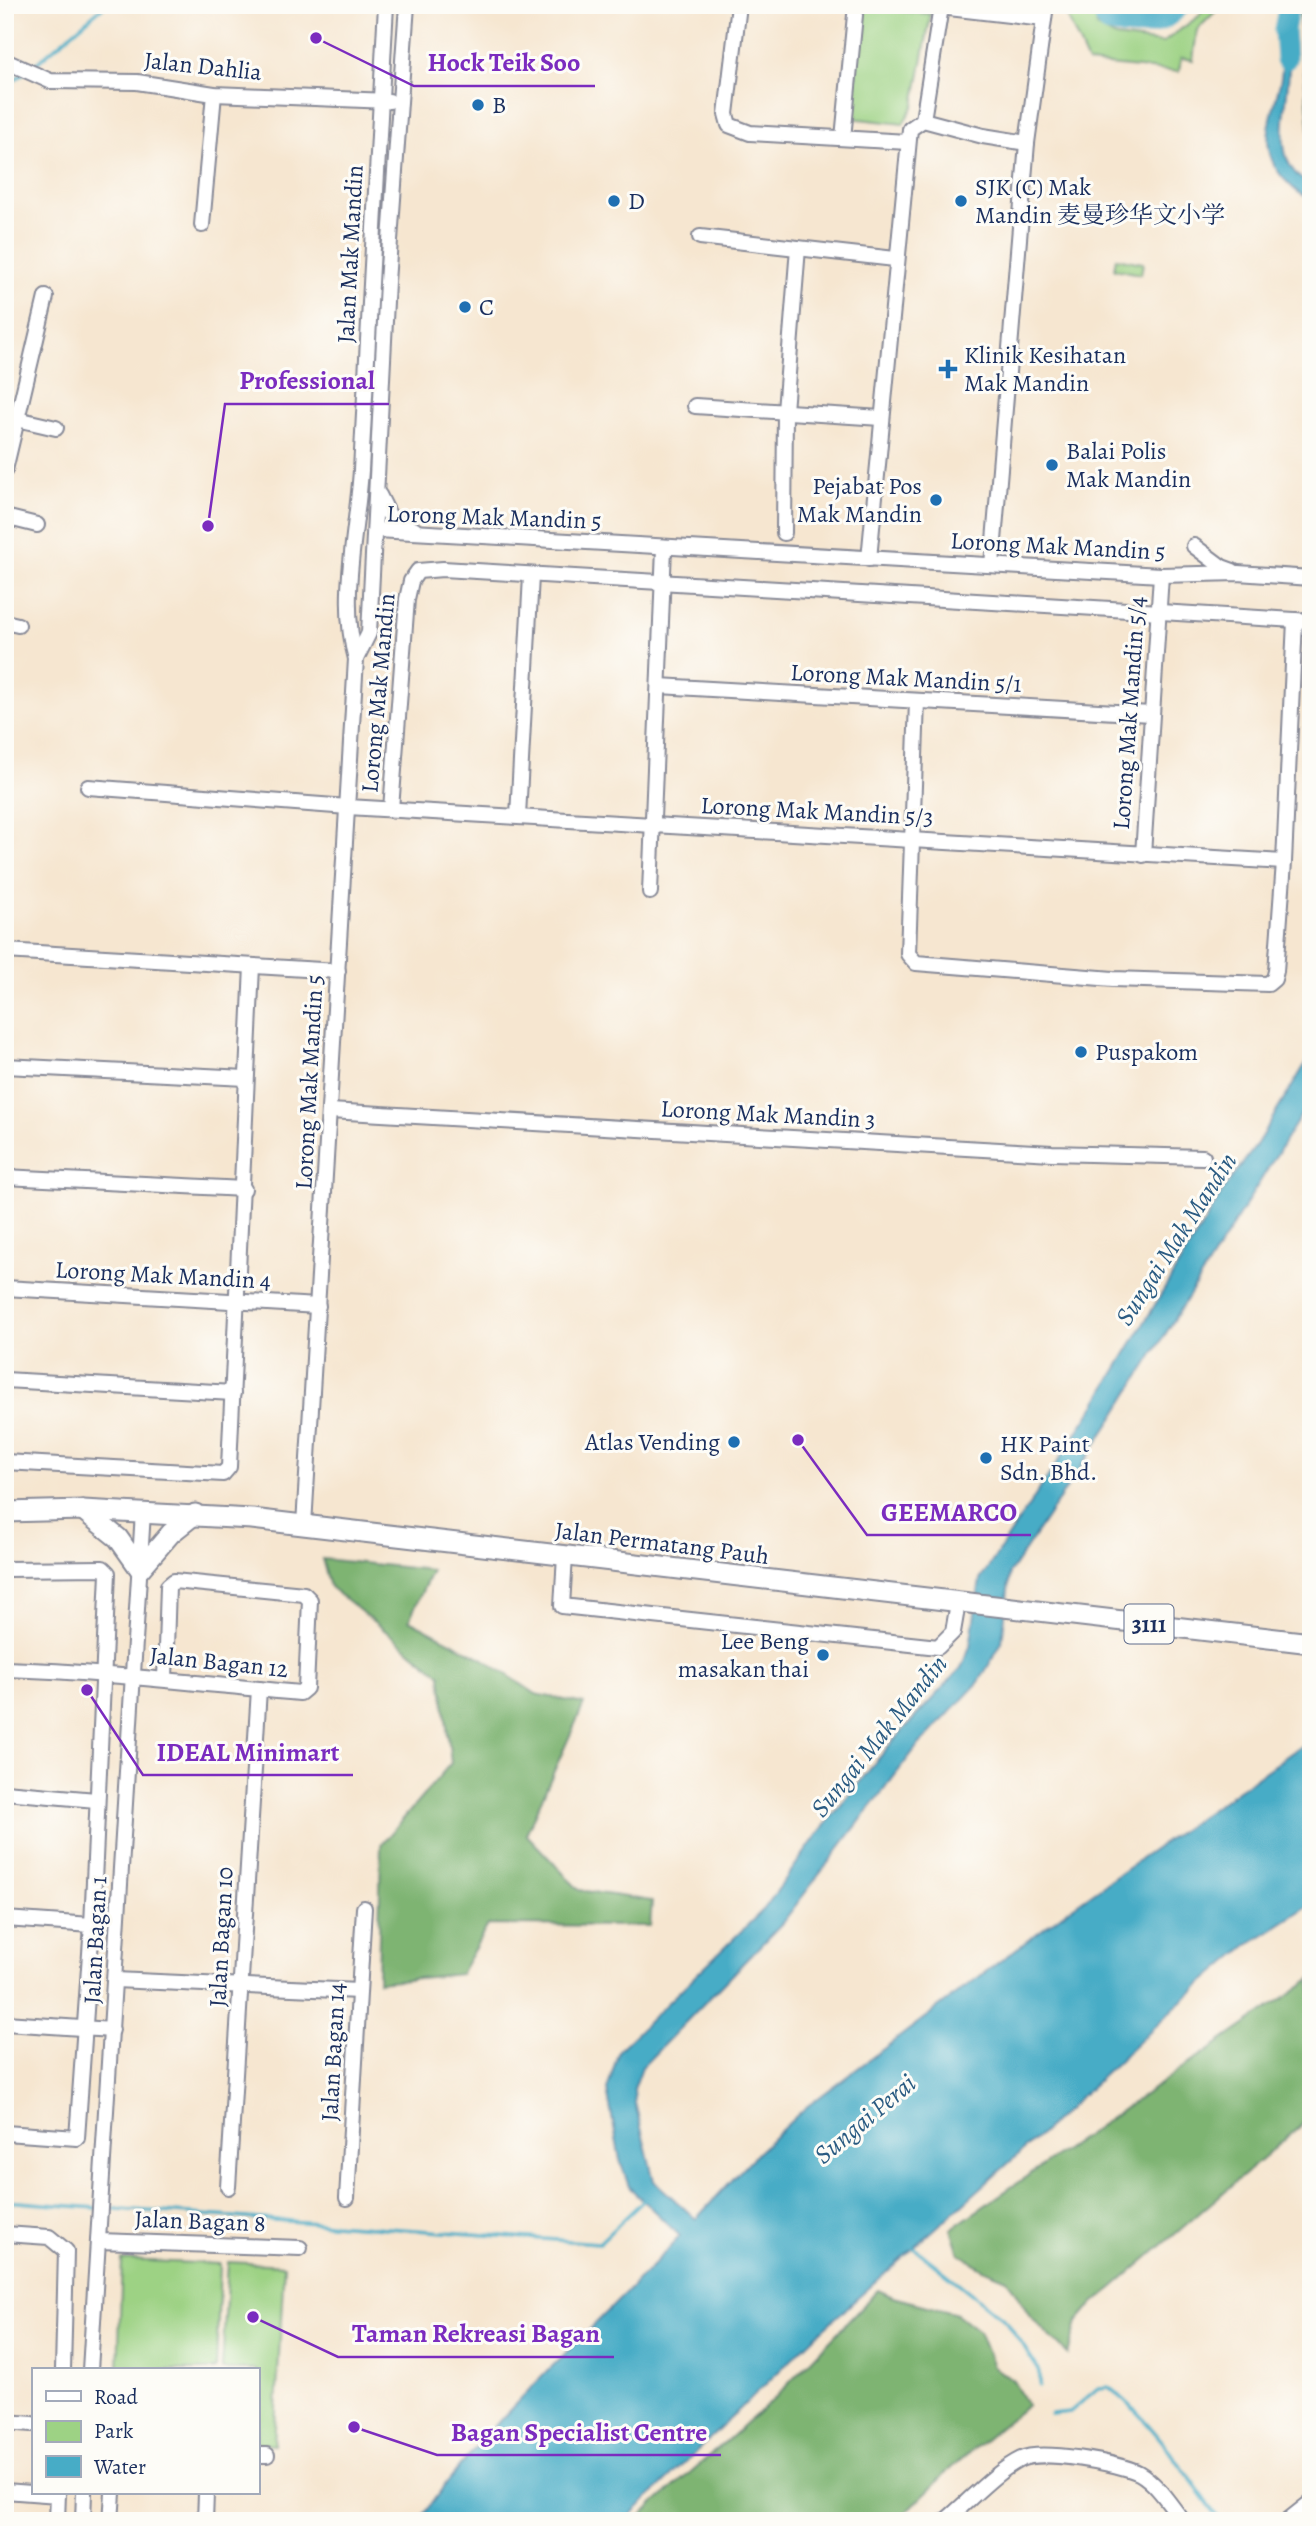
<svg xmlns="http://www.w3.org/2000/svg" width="1316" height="2526" font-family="Alegreya,'Noto Serif SC',serif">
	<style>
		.green { fill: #9dd284; stroke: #5c8071; stroke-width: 2 }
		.forest { fill: #7eb472; stroke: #4c7268; stroke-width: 2 }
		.water { fill: #47acc6; stroke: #316e92; stroke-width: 2 }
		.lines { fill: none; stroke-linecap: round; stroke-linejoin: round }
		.stream { stroke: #47acc6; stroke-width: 3.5 }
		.river { stroke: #47acc6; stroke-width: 21 }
		.minor-casing { stroke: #888a97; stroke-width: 18 }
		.major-casing { stroke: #888a97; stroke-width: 23 }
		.minor { stroke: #fff; stroke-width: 14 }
		.major { stroke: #fff; stroke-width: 19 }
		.poi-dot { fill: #1f6fb2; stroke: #fdfcf7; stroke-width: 2.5 }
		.labels { text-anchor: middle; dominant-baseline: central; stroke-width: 6; stroke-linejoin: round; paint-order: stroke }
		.shield { fill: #fdfcf7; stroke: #5f6c8c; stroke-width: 2 }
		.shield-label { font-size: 23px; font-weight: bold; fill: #1b2f5e }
		.street-label { font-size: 24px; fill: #1b2f5e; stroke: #fdfcf7 }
		.poi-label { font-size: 24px; fill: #1b2f5e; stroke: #fdfcf7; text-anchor: start }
		.water-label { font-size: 26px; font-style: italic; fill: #2a5b82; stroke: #fdfcf7 }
		.leader { fill: none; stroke: #7b2cbf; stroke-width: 2.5 }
		.callout-dot { fill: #7b2cbf; stroke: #fdfcf7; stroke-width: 2.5 }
		.callout-label { font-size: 26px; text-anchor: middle; font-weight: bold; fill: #7b2cbf; stroke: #fdfcf7; stroke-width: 6; stroke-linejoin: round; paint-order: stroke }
	</style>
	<rect width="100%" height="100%" fill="#fdfcf7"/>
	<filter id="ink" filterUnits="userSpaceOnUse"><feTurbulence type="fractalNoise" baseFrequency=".0143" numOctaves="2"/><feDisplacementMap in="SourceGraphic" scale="14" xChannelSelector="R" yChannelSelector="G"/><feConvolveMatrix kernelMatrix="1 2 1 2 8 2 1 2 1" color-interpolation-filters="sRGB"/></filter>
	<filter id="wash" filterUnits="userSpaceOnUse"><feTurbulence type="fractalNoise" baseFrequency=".00686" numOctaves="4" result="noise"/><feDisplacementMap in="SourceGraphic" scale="28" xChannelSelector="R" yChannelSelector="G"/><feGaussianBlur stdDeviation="1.57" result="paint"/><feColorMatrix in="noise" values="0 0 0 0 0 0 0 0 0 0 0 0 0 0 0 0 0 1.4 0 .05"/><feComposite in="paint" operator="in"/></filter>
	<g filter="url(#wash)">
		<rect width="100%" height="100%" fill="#f6e6d0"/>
		<g class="green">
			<polygon points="1062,5 1095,5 1097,27 1116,37 1162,43 1199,16 1205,5 1222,5 1197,30 1193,60 1181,58 1179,72 1088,63"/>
			<polygon points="1112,5 1166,5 1138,20 1114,14"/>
			<polygon points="863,7 931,14 914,105 903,124 851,118"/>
			<polygon points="1116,258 1143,263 1141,274 1114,269"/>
			<polygon points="122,2260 220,2264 216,2370 118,2370"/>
			<polygon points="228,2262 284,2265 274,2445 257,2444 257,2370 222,2370"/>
		</g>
		<g class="forest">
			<polygon points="1299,5 1311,5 1311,147"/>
			<polygon points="322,1559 432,1570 409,1620 482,1658 536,1694 584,1704 526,1834 579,1890 652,1901 650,1926 488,1925 460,1974 378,1982 381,1845 451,1763 441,1675 330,1587"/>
			<polygon points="1311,1979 1311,2117 1088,2309 1077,2322 1068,2354 1030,2316 1007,2279 983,2269 959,2253 951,2229"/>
			<polygon points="878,2290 893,2297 957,2314 979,2331 993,2366 1013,2381 1027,2405 951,2468 897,2521 635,2521 773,2400"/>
		</g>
		<g class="water">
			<path d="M1284 30C1304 81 1256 158 1311 185V197C1302 197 1295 190 1289 184 1253 150 1273 118 1281 78 1284 62 1279 46 1284 30Z"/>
			<path d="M1311 1055V1099L1114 1417 1010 1573 1002 1642 979 1682 916 1748 782 1923 642 2067 634 2089 635 2103 654 2181 696 2219 758 2152 805 2108 1068 1910 1311 1739V1904L1249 1944 1175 2007 1040 2135 814 2337 625 2521H419C492 2413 594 2332 680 2236L629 2187 620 2160 607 2090 619 2050 764 1909 820 1831 892 1742 961 1668 970 1646 980 1580 1095 1405 1226 1186 1255 1147Z"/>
		</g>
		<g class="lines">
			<g class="stream">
				<polyline points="32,67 105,5"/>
				<polyline points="5,86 23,74"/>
				<polyline points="5,2201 97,2208"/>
				<polyline points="105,2208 599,2243 645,2199"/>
				<polyline points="913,2247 1007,2322 1039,2370 1039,2386"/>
				<path d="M1051 2414 1070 2412 1098 2388 1108 2387C1149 2415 1190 2480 1221 2521"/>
			</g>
			<g class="river">
				<path d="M1100 5 1107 22C1136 29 1159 29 1180 5"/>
				<polyline points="1286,59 1284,30 1289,5"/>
			</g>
		</g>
	</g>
	<g filter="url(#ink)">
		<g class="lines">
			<defs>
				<g id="minor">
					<polyline points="739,5 726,114 729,125 750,133 908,142"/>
					<polyline points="923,5 1044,19"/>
					<polyline points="5,61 50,81 137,82 214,94 389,101"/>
					<polyline points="923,120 941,7"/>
					<polyline points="843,138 856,5"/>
					<polyline points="202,225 214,94"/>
					<polyline points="700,237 895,259"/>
					<polyline points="695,406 881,418"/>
					<polyline points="17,419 56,428"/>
					<polyline points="5,470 46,297"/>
					<polyline points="379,495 390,517 415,530"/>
					<polyline points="5,517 37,525"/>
					<polyline points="377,530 1161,575 1238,573 1311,578"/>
					<polyline points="784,533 785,411 798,248"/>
					<polyline points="1194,546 1222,567 1233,571"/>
					<polyline points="869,559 910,129 923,120 983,136 1027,143"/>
					<polyline points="992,565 1027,143 1046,5"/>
					<polyline points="5,622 18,625"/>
					<path d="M356 659C339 600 357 532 361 470 369 315 378 160 386 5"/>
					<polyline points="659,686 1151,714"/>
					<polyline points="917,701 908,954 916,963 1113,979 1268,984 1274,979 1276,971 1284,862 1295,620"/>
					<polyline points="88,787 348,807 1284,862"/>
					<polyline points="391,809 407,599 411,581 418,571 443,569 1311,621"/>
					<polyline points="518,816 531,576"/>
					<polyline points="1143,855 1161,575"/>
					<polyline points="650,892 664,548"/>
					<polyline points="5,951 338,971"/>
					<polyline points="5,1066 246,1078"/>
					<polyline points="330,1111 1052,1153 1203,1157"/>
					<polyline points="5,1177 244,1189"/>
					<polyline points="5,1288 318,1306"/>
					<polyline points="5,1380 233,1393"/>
					<polyline points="5,1462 223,1474 229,1467 252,966"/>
					<polyline points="304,1525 356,659 369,633 387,282 407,5"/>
					<polyline points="565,1556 562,1606 938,1647 953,1632 958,1603"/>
					<polyline points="5,1569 103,1568 108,1573 92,1925 77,2138 5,2133"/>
					<path d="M5 1669C104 1672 201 1684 300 1693L306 1688 310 1600 304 1594 174 1581 168 1586 165 1679"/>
					<polyline points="5,1792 96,1800"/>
					<polyline points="5,1919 92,1925"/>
					<polyline points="115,1980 359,1991"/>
					<polyline points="5,2023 112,2030"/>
					<polyline points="228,2187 259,1689"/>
					<polyline points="347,2198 364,1908"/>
					<polyline points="5,2234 49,2237 66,2251 63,2370"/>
					<polyline points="99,2241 300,2248"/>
					<polyline points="90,2370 143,1512"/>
					<polyline points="5,2422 33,2424"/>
					<polyline points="257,2455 267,2455"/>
					<polyline points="5,2491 58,2495"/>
					<polyline points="57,2521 58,2493"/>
					<polyline points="83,2521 84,2493"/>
					<polyline points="111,2521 113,2493"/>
					<polyline points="205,2521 206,2493"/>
					<path d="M945 2521C968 2502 996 2471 1021 2459 1041 2449 1119 2463 1139 2473 1157 2483 1170 2505 1183 2521"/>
					<polyline points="1287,2521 1311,2502"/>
				</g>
				<g id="major">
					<polyline points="83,1510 118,1538 140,1569 171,1533 195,1514"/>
					<polyline points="5,1512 83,1510 252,1519 1311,1643"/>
				</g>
			</defs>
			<use href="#minor" class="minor-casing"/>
			<use href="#major" class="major-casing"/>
			<use href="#minor" class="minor"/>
			<use href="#major" class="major"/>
		</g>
	</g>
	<g class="poi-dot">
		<circle cx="478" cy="105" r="7"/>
		<circle cx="614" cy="201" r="7"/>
		<circle cx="961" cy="201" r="7"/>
		<circle cx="465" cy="307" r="7"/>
		<path d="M944.5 358.5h7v7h7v7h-7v7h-7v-7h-7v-7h7z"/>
		<circle cx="1052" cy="465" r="7"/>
		<circle cx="936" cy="500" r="7"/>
		<circle cx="1081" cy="1052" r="7"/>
		<circle cx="734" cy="1442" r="7"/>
		<circle cx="986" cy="1458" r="7"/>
		<circle cx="823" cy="1655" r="7"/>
	</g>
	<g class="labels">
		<rect class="shield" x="1124.5" y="1604.5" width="49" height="39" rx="5"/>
		<g class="shield-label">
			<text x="1149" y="1624">3111</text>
		</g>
		<g class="street-label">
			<text transform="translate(203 66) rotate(6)">Jalan Dahlia</text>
			<text transform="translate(350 254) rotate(-87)">Jalan Mak Mandin</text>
			<text transform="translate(494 517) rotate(2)">Lorong Mak Mandin 5</text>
			<text transform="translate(1058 546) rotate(3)">Lorong Mak Mandin 5</text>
			<text transform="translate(906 678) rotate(3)">Lorong Mak Mandin 5/1</text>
			<text transform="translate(378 693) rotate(-85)">Lorong Mak Mandin</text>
			<text transform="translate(1129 713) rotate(-86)">Lorong Mak Mandin 5/4</text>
			<text transform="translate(817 811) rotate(3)">Lorong Mak Mandin 5/3</text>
			<text transform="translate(309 1082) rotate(-87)">Lorong Mak Mandin 5</text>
			<text transform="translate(768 1114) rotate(3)">Lorong Mak Mandin 3</text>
			<text transform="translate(163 1275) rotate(3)">Lorong Mak Mandin 4</text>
			<text transform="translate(662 1543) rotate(7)">Jalan Permatang Pauh</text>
			<text transform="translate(219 1662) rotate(6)">Jalan Bagan 12</text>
			<text transform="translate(221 1937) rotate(-87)">Jalan Bagan 10</text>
			<text transform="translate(95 1940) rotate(-87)">Jalan Bagan 1</text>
			<text transform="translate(333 2052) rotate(-87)">Jalan Bagan 14</text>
			<text transform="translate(200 2221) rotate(2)">Jalan Bagan 8</text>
		</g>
		<g class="poi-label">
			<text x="492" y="105">B</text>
			<text x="975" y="187">SJK (C) Mak<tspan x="975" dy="28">Mandin 麦曼珍华文小学</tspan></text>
			<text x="628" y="201">D</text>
			<text x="479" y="307">C</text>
			<text x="964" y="355">Klinik Kesihatan<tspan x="964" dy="28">Mak Mandin</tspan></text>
			<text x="1066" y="451">Balai Polis<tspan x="1066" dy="28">Mak Mandin</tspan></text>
			<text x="922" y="486" text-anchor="end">Pejabat Pos<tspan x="922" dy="28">Mak Mandin</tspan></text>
			<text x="1095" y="1052">Puspakom</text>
			<text x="720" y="1442" text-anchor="end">Atlas Vending</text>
			<text x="1000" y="1444">HK Paint<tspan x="1000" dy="28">Sdn. Bhd.</tspan></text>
			<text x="809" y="1641" text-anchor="end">Lee Beng<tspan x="809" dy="28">masakan thai</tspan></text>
		</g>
		<g class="water-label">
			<text transform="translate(1176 1239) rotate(-57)">Sungai Mak Mandin</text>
			<text transform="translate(879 1736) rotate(-51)">Sungai Mak Mandin</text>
			<text transform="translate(865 2119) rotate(-40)">Sungai Perai</text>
		</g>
	</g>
	<path class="leader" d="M316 38L414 86H595M208 526L225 404H389M798 1440L867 1535H1031M87 1690L143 1775H353M253 2317L338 2357H614M354 2427L437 2455H721"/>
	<g class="callout-dot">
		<circle cx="316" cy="38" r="7"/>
		<circle cx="208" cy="526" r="7"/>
		<circle cx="798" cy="1440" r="7"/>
		<circle cx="87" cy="1690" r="7"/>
		<circle cx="253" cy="2317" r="7"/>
		<circle cx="354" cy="2427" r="7"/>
	</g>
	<g class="callout-label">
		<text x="504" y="71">Hock Teik Soo</text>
		<text x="307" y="389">Professional</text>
		<text x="949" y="1521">GEEMARCO</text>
		<text x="248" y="1761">IDEAL Minimart</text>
		<text x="476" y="2342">Taman Rekreasi Bagan</text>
		<text x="579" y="2441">Bagan Specialist Centre</text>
	</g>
	<rect width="1316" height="2526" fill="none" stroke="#fdfcf7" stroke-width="28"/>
	<rect x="32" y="2368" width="228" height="126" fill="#fdfcf7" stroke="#a3aaba" stroke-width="2"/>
	<rect x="46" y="2391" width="35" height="10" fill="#ffffff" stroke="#a3aaba" stroke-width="2"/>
	<text x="94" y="2404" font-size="21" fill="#1b2f5e">Road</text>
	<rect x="46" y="2421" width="35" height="21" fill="#9dd284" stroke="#a3aaba" stroke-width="2"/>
	<text x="94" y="2438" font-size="21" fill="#1b2f5e">Park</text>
	<rect x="46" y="2456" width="35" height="21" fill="#47acc6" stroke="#a3aaba" stroke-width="2"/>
	<text x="94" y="2474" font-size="21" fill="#1b2f5e">Water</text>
</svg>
